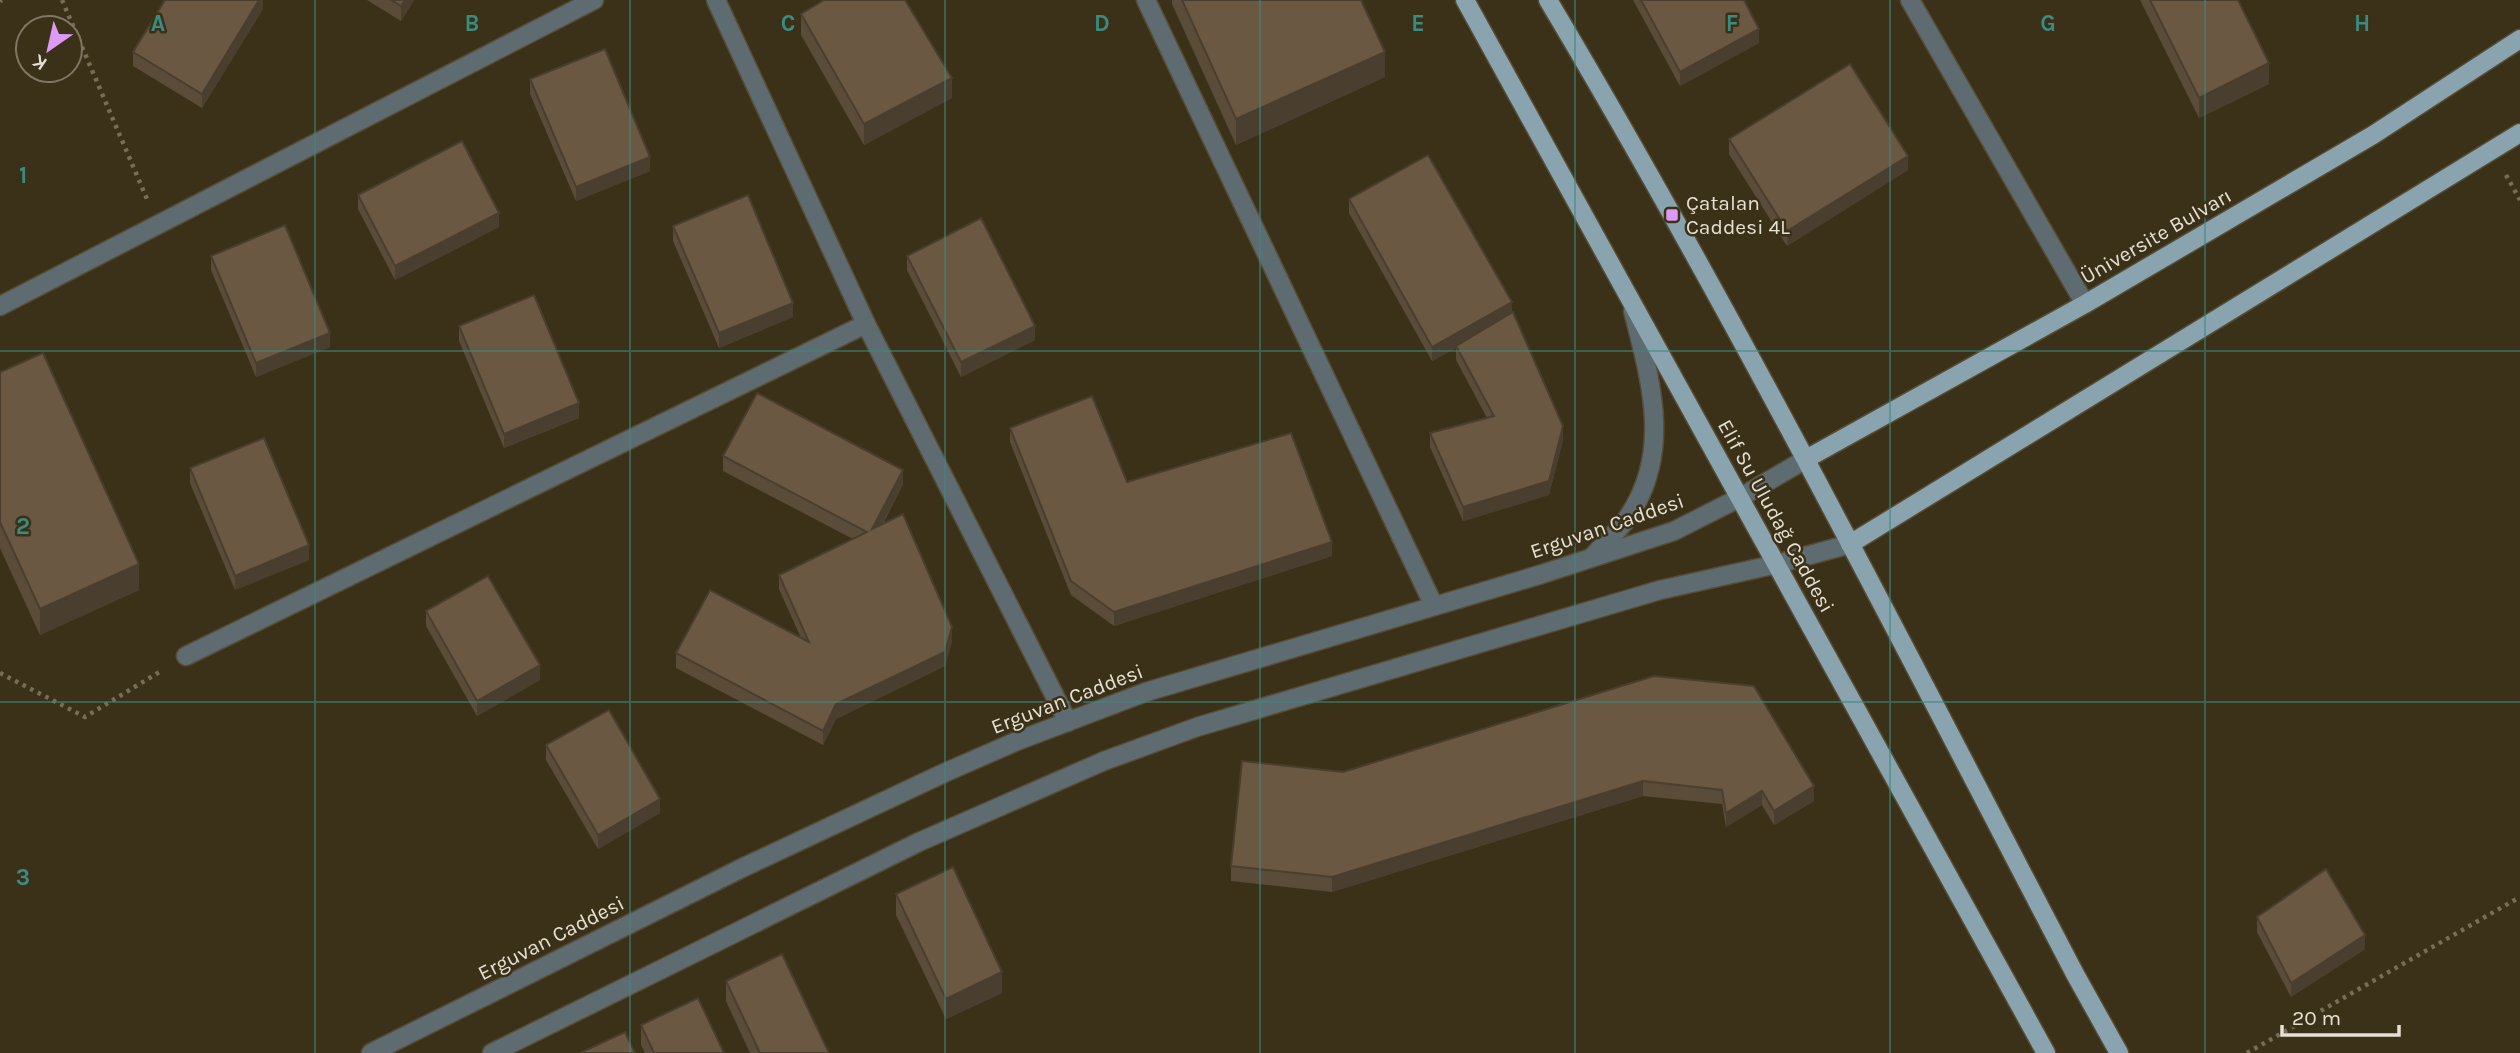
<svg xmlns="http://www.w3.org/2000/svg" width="2520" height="1053" font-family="Karla,sans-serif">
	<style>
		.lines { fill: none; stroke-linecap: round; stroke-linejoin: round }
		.minor-casing { stroke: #564d37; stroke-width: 21 }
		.major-casing { stroke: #564d37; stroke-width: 21 }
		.path { stroke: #776e5a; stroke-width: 4.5; stroke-dasharray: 3.5 5; stroke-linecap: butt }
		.minor { stroke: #5e6c71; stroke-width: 18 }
		.major { stroke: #89a4ae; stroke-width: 18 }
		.wall { fill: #5b4c3a }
		.shaded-wall { fill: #4a3e2f }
		.building { fill: #6a5843; stroke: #4a3e2f; stroke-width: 2 }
		.grid { fill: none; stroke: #3a8b82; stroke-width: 2; stroke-opacity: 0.55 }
		.poi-dot { fill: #dc99f5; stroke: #3b3119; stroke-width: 2.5 }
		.labels { text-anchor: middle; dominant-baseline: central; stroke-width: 5; stroke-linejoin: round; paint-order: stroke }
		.poi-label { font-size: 21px; fill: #e6e0d2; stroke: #3b3119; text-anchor: start }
		.street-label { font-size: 21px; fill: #e6e0d2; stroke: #3b3119 }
		.grid-label { font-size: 23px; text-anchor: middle; font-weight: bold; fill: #3a8b82; stroke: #3b3119; stroke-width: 5; stroke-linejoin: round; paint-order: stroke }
	</style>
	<rect width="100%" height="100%" fill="#3b3119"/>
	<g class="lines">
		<defs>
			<g id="minor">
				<polyline points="716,0 866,324 1068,722"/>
				<polyline points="1146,0 1434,606"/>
				<polyline points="1910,0 2085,304"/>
				<polyline points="0,306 594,0"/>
				<path d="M1593 556C1603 545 1616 533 1626 520 1673 454 1651 382 1633 311"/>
				<polyline points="186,656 866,324"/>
				<polyline points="371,1053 742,868 944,773 1017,741 1146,692 1539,575 1674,531 1741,497 1806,459"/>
				<polyline points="492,1053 919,842 1104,761 1197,727 1660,590 1777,564 1850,544"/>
			</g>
			<g id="major">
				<polyline points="1465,0 2046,1053"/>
				<path d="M1548 0C1737 317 1904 647 2075 974L2119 1053"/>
				<polyline points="1806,459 2085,304 2373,135 2520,39"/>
				<polyline points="1850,544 2520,133"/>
			</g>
		</defs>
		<use href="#minor" class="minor-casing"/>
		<use href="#major" class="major-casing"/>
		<g class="path">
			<polyline points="62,0 147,199"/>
			<polyline points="0,1 2,0"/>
			<polyline points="2506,175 2520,200"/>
			<polyline points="0,673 85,717 161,671"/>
			<polyline points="2247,1053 2520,897"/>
		</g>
		<use href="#minor" class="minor"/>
		<use href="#major" class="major"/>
	</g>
	<g class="wall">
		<polygon points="263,0 263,9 202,108 133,66 133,52"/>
		<polygon points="367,0 414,0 401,21"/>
		<polygon points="1172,0 1361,0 1385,77 1236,145 1172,4"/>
		<polygon points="1633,0 1744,0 1759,43 1680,86"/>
		<polygon points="2140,0 2238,0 2269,84 2199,118"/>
		<polygon points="801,14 952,98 864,145 801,35"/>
		<polygon points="530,79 650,171 576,201 530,94"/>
		<polygon points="1729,139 1908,170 1787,246 1729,154"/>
		<polygon points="358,195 499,227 395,280 358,209"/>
		<polygon points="1349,199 1512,313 1563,440 1549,495 1463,521 1430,447 1430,433 1487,418 1456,360 1456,348 1432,361 1349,213"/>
		<polygon points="673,226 793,317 719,348 673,241"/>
		<polygon points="211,256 330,347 256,377 211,270"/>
		<polygon points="907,256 1035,340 961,377 907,270"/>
		<polygon points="459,326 579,418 504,448 459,341"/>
		<polygon points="0,372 139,590 40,635 0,548"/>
		<polygon points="1010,428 1127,482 1332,556 1114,626 1071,595 1010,442"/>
		<polygon points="723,456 903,484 883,524 952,641 945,666 836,719 823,745 676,668 676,653 801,638 779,589 779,575 853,539 723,471"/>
		<polygon points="190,468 309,560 235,590 190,483"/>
		<polygon points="426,611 540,680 477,716 426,626"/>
		<polygon points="1654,676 1814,801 1774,825 1762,805 1726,827 1722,804 1643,796 1332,892 1231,881 1231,866 1343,772"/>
		<polygon points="546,745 660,813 598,849 546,760"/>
		<polygon points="896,894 1002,993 946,1019 896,915"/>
		<polygon points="2257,917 2365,949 2291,997 2257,932"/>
		<polygon points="726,981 829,1053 750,1053 726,1001"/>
		<polygon points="641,1025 724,1053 645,1053 641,1045"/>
	</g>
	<g class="shaded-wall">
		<polygon points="259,0 263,0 263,9 202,108 202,94"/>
		<polygon points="405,0 414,0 401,21 401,6"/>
		<polygon points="1759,29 1759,43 1680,86 1680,72"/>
		<polygon points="1385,52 1385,77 1236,145 1236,119"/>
		<polygon points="2269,63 2269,84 2199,118 2199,98"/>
		<polygon points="952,78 952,98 864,145 864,124"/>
		<polygon points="1908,156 1908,170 1787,246 1787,231"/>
		<polygon points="650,157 650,171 576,201 576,187"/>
		<polygon points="499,213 499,227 395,280 395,266"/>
		<polygon points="1512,302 1512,316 1456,346 1456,348 1432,361 1432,347"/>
		<polygon points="793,303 793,317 719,348 719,333"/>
		<polygon points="1035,326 1035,340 961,377 961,362"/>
		<polygon points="330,333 330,347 256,377 256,363"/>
		<polygon points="579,403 579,418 504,448 504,434"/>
		<polygon points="1563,426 1563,440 1549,495 1463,521 1463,507"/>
		<polygon points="903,470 903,484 872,543 872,529"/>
		<polygon points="1332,542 1332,556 1114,626 1114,612"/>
		<polygon points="309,545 309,560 235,590 235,576"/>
		<polygon points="139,564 139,590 40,635 40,609"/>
		<polygon points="952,627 952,641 945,666 836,719 823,745 823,731 836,704"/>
		<polygon points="540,665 540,680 477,716 477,701"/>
		<polygon points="1643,781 1643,796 1332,892 1332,877"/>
		<polygon points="1814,786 1814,801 1774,825 1774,811"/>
		<polygon points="1762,791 1762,805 1726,827 1726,813"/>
		<polygon points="660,799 660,813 598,849 598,835"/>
		<polygon points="2365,935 2365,949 2291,997 2291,983"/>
		<polygon points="1002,972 1002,993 946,1019 946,999"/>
	</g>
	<g class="building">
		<polygon points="165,0 259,0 202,94 133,52"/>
		<polygon points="391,0 405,0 401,6"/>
		<polygon points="824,0 905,0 952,78 864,124 801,14"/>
		<polygon points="1182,0 1361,0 1385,52 1236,119"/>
		<polygon points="1641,0 1744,0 1759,29 1680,72"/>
		<polygon points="2150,0 2238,0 2269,63 2199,98"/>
		<polygon points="605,49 650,157 576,187 530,79"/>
		<polygon points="1850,64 1908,156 1787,231 1729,139"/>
		<polygon points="462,141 499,213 395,266 358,195"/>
		<polygon points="1428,155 1512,302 1432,347 1349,199"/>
		<polygon points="748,195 793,303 719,333 673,226"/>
		<polygon points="981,218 1035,326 961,362 907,256"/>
		<polygon points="285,225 330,333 256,363 211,256"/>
		<polygon points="534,295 579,403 504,434 459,326"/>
		<polygon points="1513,312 1563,426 1549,481 1463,507 1430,433 1494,416 1456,346"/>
		<polygon points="43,353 139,564 40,609 0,522 0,372"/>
		<polygon points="757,393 903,470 872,529 903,514 952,627 945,652 836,704 823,731 676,653 710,590 809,642 779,575 867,532 723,456"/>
		<polygon points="1092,396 1127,482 1291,433 1332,542 1114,612 1071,581 1010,428"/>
		<polygon points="264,438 309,545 235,576 190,468"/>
		<polygon points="488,576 540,665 477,701 426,611"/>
		<polygon points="1654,676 1754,686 1814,786 1774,811 1762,791 1726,813 1722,790 1643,781 1332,877 1231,866 1242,761 1343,772"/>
		<polygon points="609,710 660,799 598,835 546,745"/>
		<polygon points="953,867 1002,972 946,999 896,894"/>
		<polygon points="2326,869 2365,935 2291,983 2257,917"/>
		<polygon points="782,954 829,1053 760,1053 726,981"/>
		<polygon points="698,998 724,1053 654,1053 641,1025"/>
		<polygon points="625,1032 635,1053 580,1053"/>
	</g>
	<path class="grid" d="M315 0V1053M630 0V1053M945 0V1053M1260 0V1053M1575 0V1053M1890 0V1053M2205 0V1053M0 351H2520M0 702H2520"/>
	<rect class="poi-dot" x="1665" y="208" width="14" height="14" rx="3.5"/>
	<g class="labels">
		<g class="poi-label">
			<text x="1686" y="203">Çatalan<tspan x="1686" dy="24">Caddesi 4L</tspan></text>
		</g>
		<g class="street-label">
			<text transform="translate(2156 236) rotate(-30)">Üniversite Bulvarı</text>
			<text transform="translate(1776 516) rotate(61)">Elif Su Uludağ Caddesi</text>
			<text transform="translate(1607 526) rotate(-19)">Erguvan Caddesi</text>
			<text transform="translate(1067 699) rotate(-21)">Erguvan Caddesi</text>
			<text transform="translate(551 938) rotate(-27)">Erguvan Caddesi</text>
		</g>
	</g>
	<g class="grid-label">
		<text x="158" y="31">A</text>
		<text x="472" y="31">B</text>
		<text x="788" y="31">C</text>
		<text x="1102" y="31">D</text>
		<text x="1418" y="31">E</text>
		<text x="1732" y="31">F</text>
		<text x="2048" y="31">G</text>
		<text x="2362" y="31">H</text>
		<text x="23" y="183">1</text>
		<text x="23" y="534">2</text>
		<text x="23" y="885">3</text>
	</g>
	<g transform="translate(49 49) rotate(214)"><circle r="33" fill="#3b3119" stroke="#7f7763" stroke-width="2"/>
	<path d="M0-5L12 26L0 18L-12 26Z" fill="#dc99f5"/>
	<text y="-10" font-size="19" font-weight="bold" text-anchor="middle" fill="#e6e0d2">K</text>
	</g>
	<path d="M2282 1025v10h117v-10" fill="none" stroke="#e6e0d2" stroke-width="3.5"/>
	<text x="2292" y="1025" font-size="21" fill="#e6e0d2" stroke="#3b3119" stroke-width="5" paint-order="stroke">20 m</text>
</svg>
